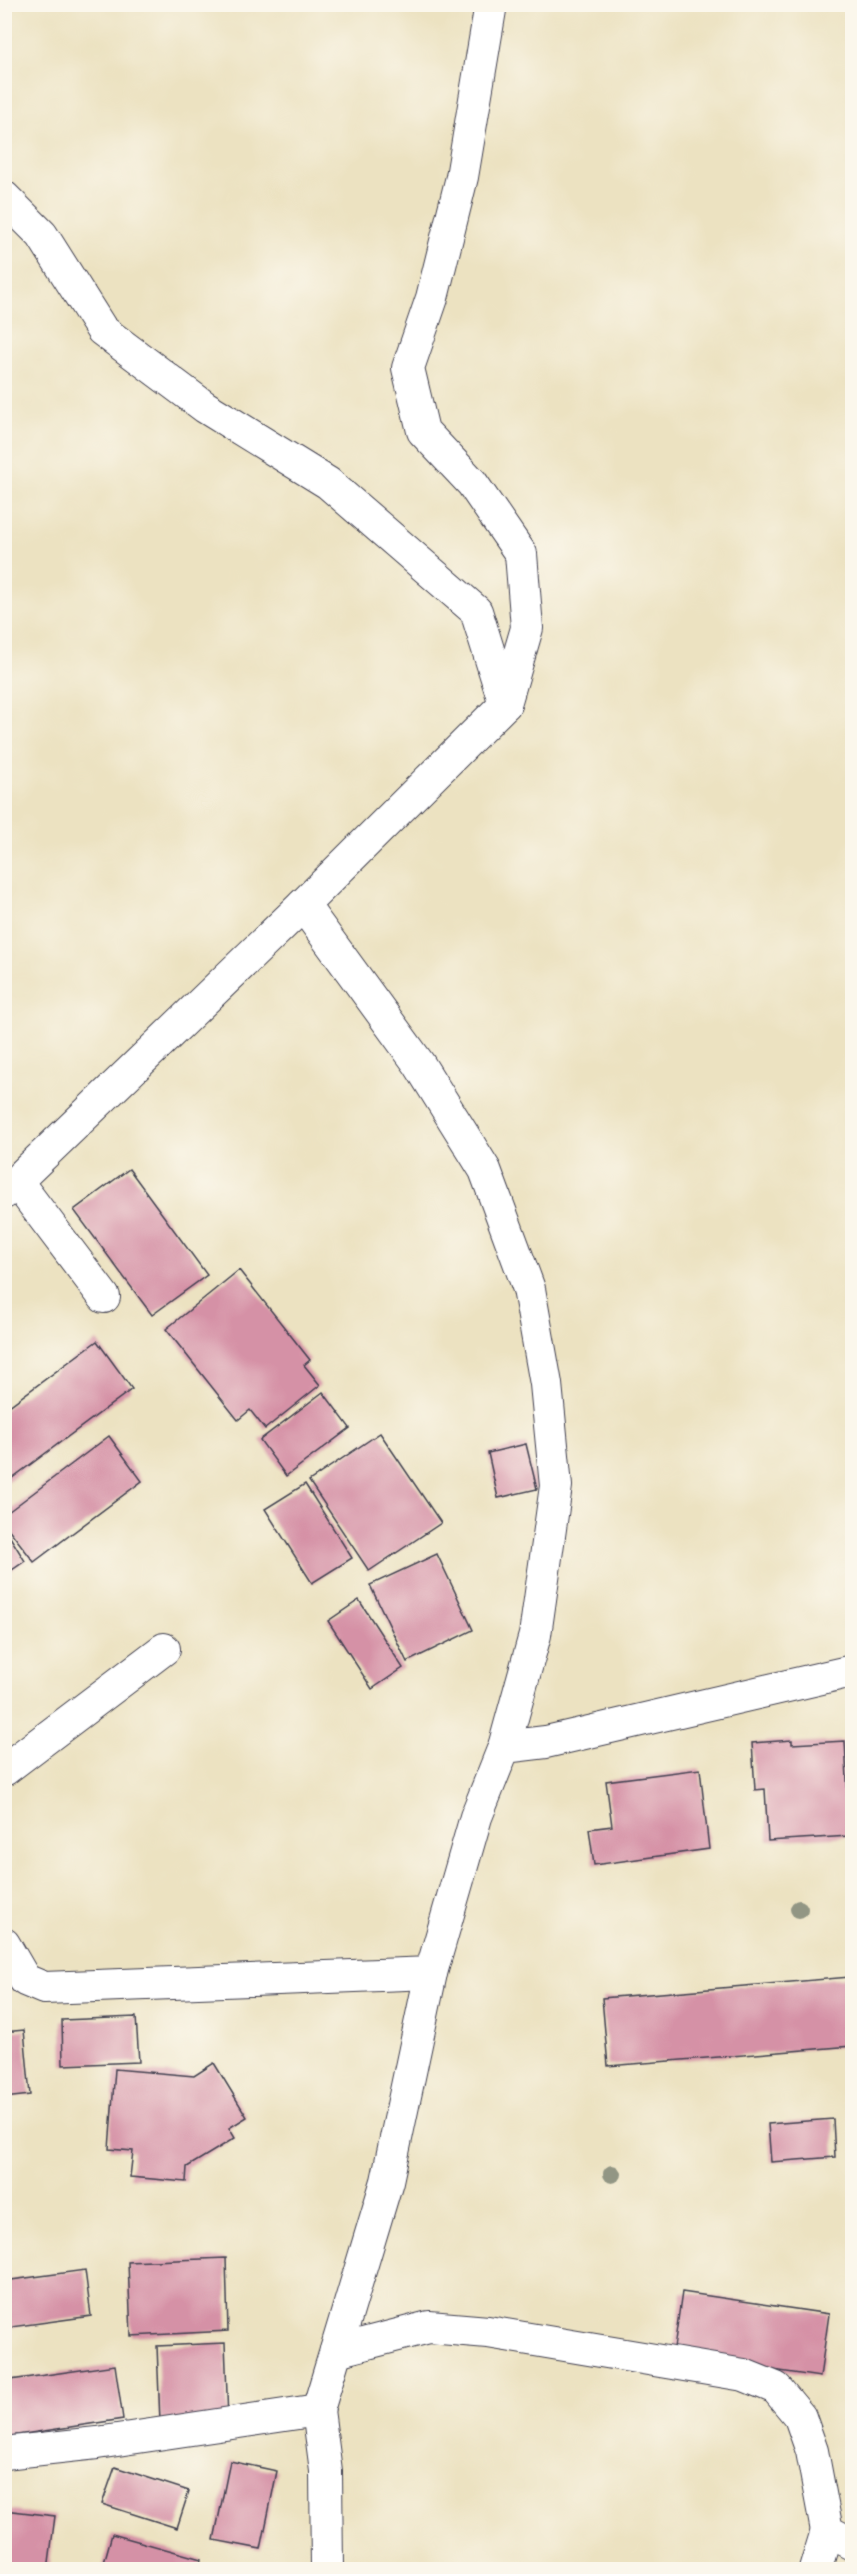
<svg xmlns="http://www.w3.org/2000/svg" width="857" height="2574" font-family="'Shantell Sans',sans-serif">
	<style>
		.building { fill: #d591a6 }
		.lines { fill: none; stroke-linecap: round; stroke-linejoin: round }
		.street-casing { stroke: #403f4f; stroke-width: 34 }
		.street { stroke: #fff; stroke-width: 32 }
		.tree { fill: #929684 }
	</style>
	<rect width="100%" height="100%" fill="#fbf7ec"/>
	<filter id="ink" filterUnits="userSpaceOnUse"><feTurbulence type="fractalNoise" baseFrequency=".0167" numOctaves="2"/><feDisplacementMap in="SourceGraphic" scale="12" xChannelSelector="R" yChannelSelector="G"/><feConvolveMatrix kernelMatrix="1 2 1 2 8 2 1 2 1" color-interpolation-filters="sRGB"/></filter>
	<filter id="wash" filterUnits="userSpaceOnUse"><feTurbulence type="fractalNoise" baseFrequency=".008" numOctaves="4" result="noise"/><feDisplacementMap in="SourceGraphic" scale="24" xChannelSelector="R" yChannelSelector="G"/><feGaussianBlur stdDeviation="1.35" result="paint"/><feColorMatrix in="noise" values="0 0 0 0 0 0 0 0 0 0 0 0 0 0 0 0 0 1.4 0 .05"/><feComposite in="paint" operator="in"/></filter>
	<g filter="url(#wash)">
		<rect width="100%" height="100%" fill="#ece2c1"/>
		<g id="blocks">
			<g class="building">
				<polygon points="129,1169 207,1275 152,1315 74,1210"/>
				<polygon points="239,1270 310,1360 304,1365 320,1385 265,1429 250,1410 238,1420 166,1329"/>
				<polygon points="97,1341 132,1389 4,1484 4,1410"/>
				<polygon points="323,1392 350,1428 286,1476 260,1440"/>
				<polygon points="380,1433 441,1523 369,1571 309,1481"/>
				<polygon points="109,1436 142,1481 34,1562 4,1523 4,1515"/>
				<polygon points="526,1444 537,1489 498,1498 488,1453"/>
				<polygon points="305,1484 352,1558 312,1583 265,1509"/>
				<polygon points="5,1529 25,1561 6,1574 5,1571"/>
				<polygon points="437,1554 473,1630 407,1662 370,1585"/>
				<polygon points="359,1600 403,1668 372,1689 328,1621"/>
				<polygon points="792,1740 792,1744 845,1741 850,1836 768,1841 765,1789 755,1790 752,1743"/>
				<polygon points="700,1769 709,1849 594,1865 589,1829 612,1826 606,1781"/>
				<polygon points="850,1977 852,2046 608,2066 602,1998"/>
				<polygon points="136,2017 139,2062 63,2065 62,2020"/>
				<polygon points="24,2030 30,2095 4,2098 4,2032"/>
				<polygon points="214,2063 247,2117 229,2128 235,2138 187,2167 186,2182 130,2177 133,2151 109,2149 115,2069 194,2076"/>
				<polygon points="833,2119 835,2157 771,2162 768,2124"/>
				<polygon points="226,2258 228,2331 131,2336 128,2262"/>
				<polygon points="85,2270 91,2316 4,2328 4,2281"/>
				<polygon points="682,2292 829,2314 820,2377 673,2355"/>
				<polygon points="225,2343 228,2419 160,2422 157,2346"/>
				<polygon points="115,2365 123,2419 4,2437 4,2381"/>
				<polygon points="230,2461 277,2471 261,2549 214,2540"/>
				<polygon points="115,2467 189,2491 177,2528 102,2504"/>
				<polygon points="4,2510 55,2516 48,2570 4,2570"/>
				<polygon points="112,2534 201,2559 198,2570 102,2570"/>
			</g>
		</g>
	</g>
	<g filter="url(#ink)">
		<use href="#blocks" fill-opacity="0" stroke="#403f4f" stroke-width="1.5"/>
		<g class="lines">
			<defs>
				<g id="street">
					<polyline points="4,197 42,235 102,330 205,407 328,483 476,611 505,704"/>
					<polyline points="303,905 419,1064 485,1170 529,1289 546,1384 556,1486 535,1635 504,1747"/>
					<polyline points="17,1182 104,1297"/>
					<polyline points="4,1193 303,905 505,704 527,628 521,554 472,483 423,431 408,368 432,298 462,177 491,4"/>
					<polyline points="4,1770 164,1649"/>
					<polyline points="4,1944 25,1980 44,1988 431,1973"/>
					<polyline points="336,2351 429,2327 488,2332 744,2375 776,2388 800,2417 812,2451 827,2531 852,2544"/>
					<polyline points="318,2410 387,2181 431,1973 476,1817 504,1747 546,1742 852,1671"/>
					<polyline points="4,2453 97,2443 318,2410 326,2471 327,2570"/>
					<polyline points="815,2570 827,2531"/>
				</g>
			</defs>
			<use href="#street" class="street-casing"/>
			<use href="#street" class="street"/>
		</g>
		<g class="tree">
			<circle cx="799" cy="1909" r="9"/>
			<circle cx="612" cy="2174" r="9"/>
		</g>
	</g>
	<rect width="857" height="2574" fill="none" stroke="#fbf7ec" stroke-width="24"/>
</svg>
